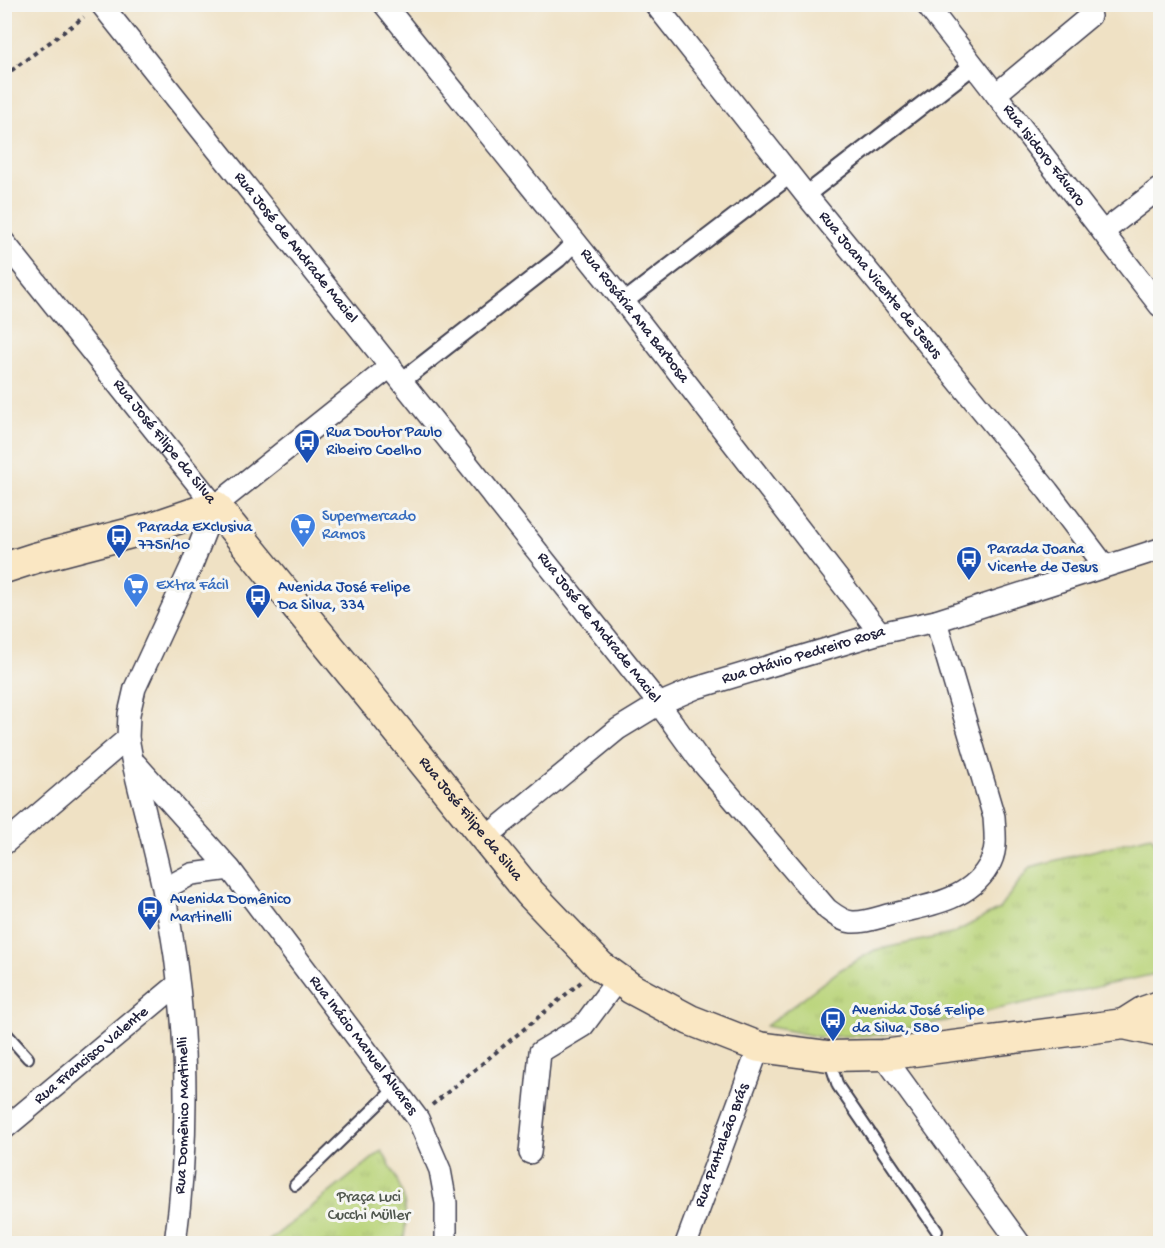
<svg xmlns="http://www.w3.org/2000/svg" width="1165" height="1248" font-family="'Gochi Hand',sans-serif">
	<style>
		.park { fill: url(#park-tufts); stroke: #6e7b5a; stroke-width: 1.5 }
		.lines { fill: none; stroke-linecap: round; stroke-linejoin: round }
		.service-casing { stroke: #413f50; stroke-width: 14 }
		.pedestrian-casing { stroke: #413f50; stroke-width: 20 }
		.minor-casing { stroke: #413f50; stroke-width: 24 }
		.secondary-casing { stroke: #413f50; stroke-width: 33 }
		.path { stroke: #413f50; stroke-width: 4; stroke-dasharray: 4.5 4.5; stroke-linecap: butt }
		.service { stroke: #fff; stroke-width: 10 }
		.pedestrian { stroke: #fff; stroke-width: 16 }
		.minor { stroke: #fff; stroke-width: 21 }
		.secondary { stroke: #fae7c3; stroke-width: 30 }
		.labels { text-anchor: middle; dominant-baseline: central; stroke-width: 6; stroke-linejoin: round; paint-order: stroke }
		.street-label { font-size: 16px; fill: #22223b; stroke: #f6f6f2 }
		.transit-label { font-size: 16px; fill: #164399; stroke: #f6f6f2; text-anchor: start }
		.shop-label { font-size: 16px; fill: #366cbe; stroke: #f6f6f2; text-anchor: start }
		.park-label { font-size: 16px; fill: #50574e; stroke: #f6f6f2 }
	</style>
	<defs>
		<pattern id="park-tufts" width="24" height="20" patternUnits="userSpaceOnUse" patternTransform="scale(1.5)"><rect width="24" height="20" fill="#bad47a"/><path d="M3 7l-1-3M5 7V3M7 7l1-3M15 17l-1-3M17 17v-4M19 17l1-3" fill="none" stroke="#a0b66a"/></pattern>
	</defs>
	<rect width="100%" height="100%" fill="#f6f6f2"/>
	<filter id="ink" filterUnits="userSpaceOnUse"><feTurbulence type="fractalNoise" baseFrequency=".0167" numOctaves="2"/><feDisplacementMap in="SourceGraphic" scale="12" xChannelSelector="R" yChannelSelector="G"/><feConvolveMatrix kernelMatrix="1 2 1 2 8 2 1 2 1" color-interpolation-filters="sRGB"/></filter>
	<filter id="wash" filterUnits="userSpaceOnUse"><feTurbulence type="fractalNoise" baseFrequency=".008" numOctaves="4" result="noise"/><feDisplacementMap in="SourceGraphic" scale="24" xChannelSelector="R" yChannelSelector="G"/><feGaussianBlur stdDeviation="1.35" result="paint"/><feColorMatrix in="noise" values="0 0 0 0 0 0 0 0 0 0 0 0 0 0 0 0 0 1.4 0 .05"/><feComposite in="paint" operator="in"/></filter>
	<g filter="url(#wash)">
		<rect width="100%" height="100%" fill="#efe1c4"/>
		<g class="park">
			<polygon points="1151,836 1160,849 1160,973 881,1035 819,1037 766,1026 840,970 875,950 952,934 999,909 1030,867"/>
			<path d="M382 1151C401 1184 411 1205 403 1243H266Z"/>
		</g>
	</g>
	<g filter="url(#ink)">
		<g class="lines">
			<defs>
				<g id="service">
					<polyline points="4,1031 28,1058"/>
					<polyline points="829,1059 838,1086 937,1231"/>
					<polyline points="295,1185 395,1088"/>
				</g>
				<g id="pedestrian">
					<polyline points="806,195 974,65"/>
					<polyline points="624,302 790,175"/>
					<polyline points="403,380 558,259 575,242"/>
				</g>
				<g id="minor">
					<path id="s1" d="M101 4 659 704 698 758 827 909C835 915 842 921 852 922 865 923 880 917 892 914 927 906 969 900 988 867 998 851 995 835 994 817L936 621"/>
					<path id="s2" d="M384 4 624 302 880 633"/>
					<path id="s3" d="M655 4 806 195 1048 491 1104 565"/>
					<path id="s4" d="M926 4 1160 306"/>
					<polyline points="996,94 1090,16"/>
					<polyline points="1103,232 1160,188"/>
					<path id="s5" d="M4 242 215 506"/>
					<path id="s6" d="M136 764 230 869 418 1119 440 1170 446 1203V1244"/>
					<path id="s7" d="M484 839 618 729 659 704 696 688 880 633 936 621 1160 549"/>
					<polyline points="4,844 128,738"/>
					<polyline points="164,889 192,874 230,869"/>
					<polyline points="883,1055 1020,1244"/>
					<path id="s8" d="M4 1129 178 984"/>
					<polyline points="530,1153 540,1052 583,1026 618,979"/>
					<path id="s9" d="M175 1244C191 1126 188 1005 163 888 154 845 142 802 132 759L128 738 129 714 135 688 191 567 215 506 391 366"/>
					<path id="s10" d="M686 1244 759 1047"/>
				</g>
				<g id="secondary">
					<path id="s11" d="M4 568 35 558 150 528 215 506 530 893 600 966 632 989 690 1020 759 1047 828 1056 883 1055 1124 1024 1160 1032"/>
					<polyline points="1124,1024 1143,1012 1160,1006"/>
				</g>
			</defs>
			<use href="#service" class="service-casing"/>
			<use href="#pedestrian" class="pedestrian-casing"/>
			<use href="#minor" class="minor-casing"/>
			<use href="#secondary" class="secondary-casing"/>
			<g class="path">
				<polyline points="4,76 84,17"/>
				<polyline points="432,1105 581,982"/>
			</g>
			<use href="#service" class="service"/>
			<use href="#pedestrian" class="pedestrian"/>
			<use href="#minor" class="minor"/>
			<use href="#secondary" class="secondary"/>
		</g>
	</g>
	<defs>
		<symbol id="bus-pin" viewBox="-11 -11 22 30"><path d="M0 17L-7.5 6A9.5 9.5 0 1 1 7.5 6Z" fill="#1a4fb4" stroke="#f6f6f2"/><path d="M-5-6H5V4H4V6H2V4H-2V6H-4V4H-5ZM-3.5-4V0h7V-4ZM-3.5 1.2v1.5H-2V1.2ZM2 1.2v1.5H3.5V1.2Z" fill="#fff"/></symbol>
		<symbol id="supermarket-pin" viewBox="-11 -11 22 30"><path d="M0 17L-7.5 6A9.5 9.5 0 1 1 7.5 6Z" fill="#3f7fe0" stroke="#f6f6f2"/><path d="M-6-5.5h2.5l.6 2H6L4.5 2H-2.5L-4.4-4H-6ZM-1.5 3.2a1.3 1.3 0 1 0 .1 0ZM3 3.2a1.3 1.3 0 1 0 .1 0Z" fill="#fff"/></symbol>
	</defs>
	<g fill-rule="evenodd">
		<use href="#bus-pin" x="292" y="427" width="30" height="40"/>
		<use href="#supermarket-pin" x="288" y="511" width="30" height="40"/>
		<use href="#bus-pin" x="104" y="522" width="30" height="40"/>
		<use href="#bus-pin" x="954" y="544" width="30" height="40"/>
		<use href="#supermarket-pin" x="121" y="571" width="30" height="40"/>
		<use href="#bus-pin" x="243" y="582" width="30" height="40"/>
		<use href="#bus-pin" x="135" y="894" width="30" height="40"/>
		<use href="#bus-pin" x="818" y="1005" width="30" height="40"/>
	</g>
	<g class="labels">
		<g class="street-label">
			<text stroke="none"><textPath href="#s4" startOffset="192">Rua Isidoro Fávaro</textPath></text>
			<text stroke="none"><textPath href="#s1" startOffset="312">Rua José de Andrade Maciel</textPath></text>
			<text stroke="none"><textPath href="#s3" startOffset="360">Rua Joana Vicente de Jesus</textPath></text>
			<text stroke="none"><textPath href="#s2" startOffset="400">Rua Rosária Ana Barbosa</textPath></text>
			<text stroke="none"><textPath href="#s5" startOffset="256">Rua José Filipe da Silva</textPath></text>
			<text stroke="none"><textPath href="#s1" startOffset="798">Rua José de Andrade Maciel</textPath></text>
			<text stroke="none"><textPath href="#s7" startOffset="374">Rua Otávio Pedreiro Rosa</textPath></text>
			<text stroke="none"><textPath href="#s11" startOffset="624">Rua José Filipe da Silva</textPath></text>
			<text stroke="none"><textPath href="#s6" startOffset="362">Rua Inácio Manuel Álvares</textPath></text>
			<text stroke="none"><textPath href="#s8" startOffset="114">Rua Francisco Valente</textPath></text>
			<text stroke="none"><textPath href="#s9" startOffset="129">Rua Domênico Martinelli</textPath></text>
			<text stroke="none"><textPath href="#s10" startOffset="105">Rua Pantaleão Brás</textPath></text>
		</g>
		<g class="transit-label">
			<text x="326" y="433">Rua Doutor Paulo<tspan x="326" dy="18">Ribeiro Coelho</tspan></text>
			<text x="138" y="528">Parada Exclusiva<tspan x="138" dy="18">775n/10</tspan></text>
			<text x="988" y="550">Parada Joana<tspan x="988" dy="18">Vicente de Jesus</tspan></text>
			<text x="278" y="588">Avenida José Felipe<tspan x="278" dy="18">Da Silva, 334</tspan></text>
			<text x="170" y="900">Avenida Domênico<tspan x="170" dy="18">Martinelli</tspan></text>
			<text x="852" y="1011">Avenida José Felipe<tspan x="852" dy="18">da Silva, 580</tspan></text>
		</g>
		<g class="shop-label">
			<text x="322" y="517">Supermercado<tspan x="322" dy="18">Ramos</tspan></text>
			<text x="156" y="586">Extra Fácil</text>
		</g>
		<g class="park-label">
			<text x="369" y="1198">Praça Luci<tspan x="369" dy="18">Cucchi Müller</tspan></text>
		</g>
	</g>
	<rect width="1165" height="1248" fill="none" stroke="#f6f6f2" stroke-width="24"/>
</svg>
